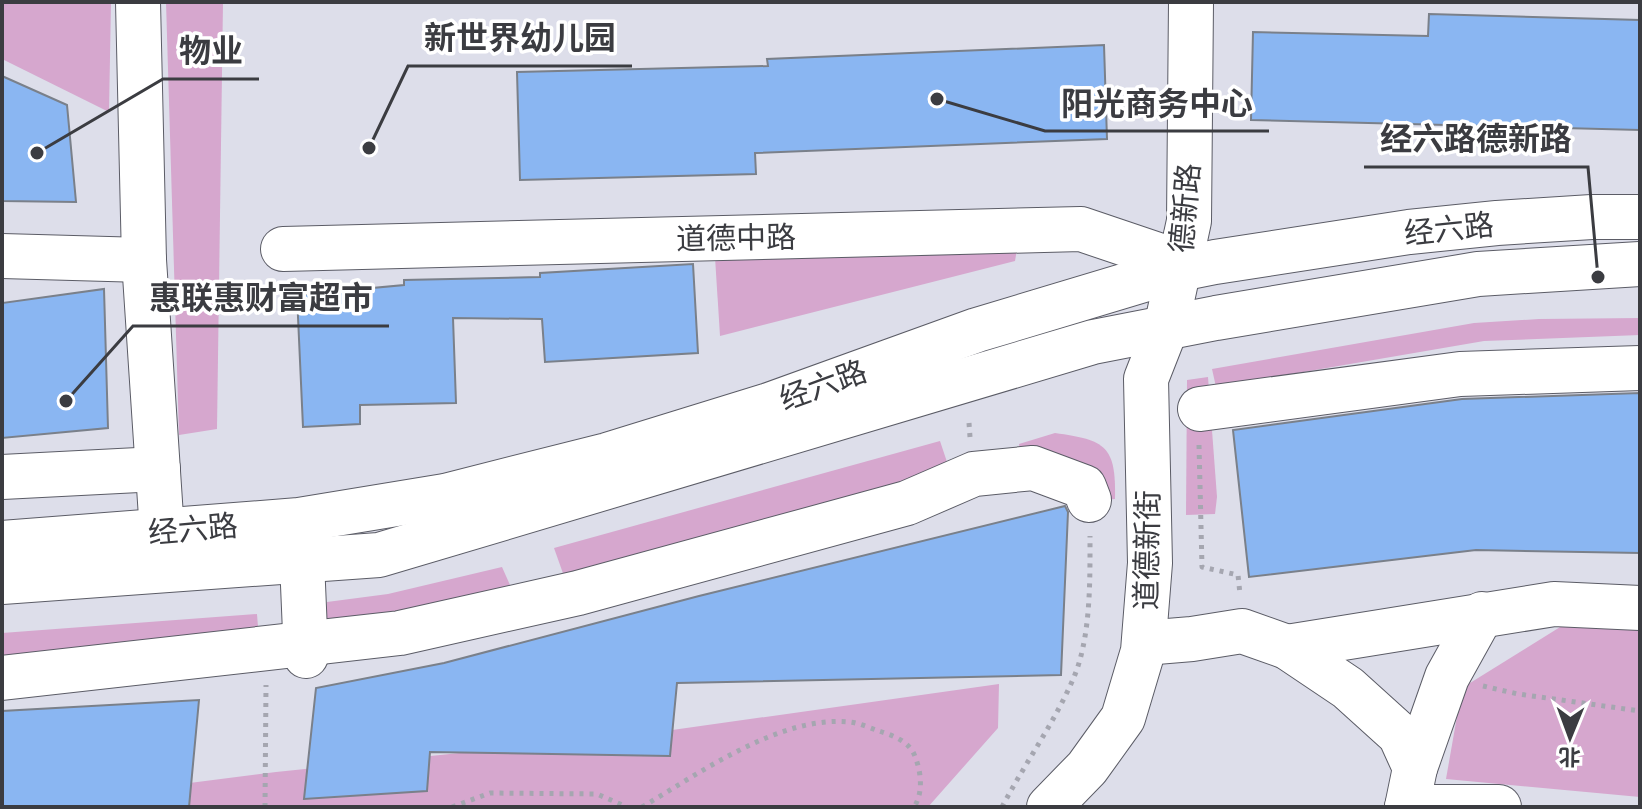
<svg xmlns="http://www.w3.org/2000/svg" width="1642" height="809" font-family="Cabin,'Noto Sans SC',sans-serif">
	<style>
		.green { fill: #d6a7ce }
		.building { fill: #8ab6f2; stroke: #7a808a; stroke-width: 2 }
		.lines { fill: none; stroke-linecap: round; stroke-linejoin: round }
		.minor-casing { stroke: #5b5c66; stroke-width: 46 }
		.major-casing { stroke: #5b5c66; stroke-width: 46 }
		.path { stroke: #a5a6b0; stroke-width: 5; stroke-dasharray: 4 6; stroke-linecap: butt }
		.minor { stroke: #fff; stroke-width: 44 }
		.major { stroke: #fff; stroke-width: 44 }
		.labels { text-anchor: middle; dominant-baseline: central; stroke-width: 7; stroke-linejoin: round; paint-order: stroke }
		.street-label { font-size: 30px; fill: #3b3c41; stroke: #fff }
		.leader { fill: none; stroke: #3b3c41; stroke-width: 3 }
		.callout-dot { fill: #3b3c41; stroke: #fff; stroke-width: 3 }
		.callout-label { font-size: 32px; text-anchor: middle; font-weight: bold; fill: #3b3c41; stroke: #fff; stroke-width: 7; stroke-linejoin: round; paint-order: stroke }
	</style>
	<rect width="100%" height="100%" fill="#dddeea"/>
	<g class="green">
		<polygon points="2,2 111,2 109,112 2,59"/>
		<polygon points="166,2 223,2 217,429 179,435"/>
		<polygon points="1018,243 1015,261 720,336 715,257"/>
		<polygon points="1640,318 1640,335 1484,341 1216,387 1212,369 1474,323 1539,319"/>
		<polygon points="1208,377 1217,497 1215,514 1186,515 1187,380"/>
		<path d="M1055 433C1106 440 1116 446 1115 499L1103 500 1021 457 1019 444Z"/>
		<polygon points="940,441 948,465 873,498 565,579 554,548"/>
		<polygon points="502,567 514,594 327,632 327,602 388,594"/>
		<polygon points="257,614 259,640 2,663 2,633"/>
		<polygon points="1573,619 1640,620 1640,797 1446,779 1462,688"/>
		<polygon points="999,684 998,728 928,807 2,807 276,772 644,734"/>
	</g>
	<g class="building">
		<polygon points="1429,14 1640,20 1640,130 1251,120 1253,32 1428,36"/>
		<polygon points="1104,45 1107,139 755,153 756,174 520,180 517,72 768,66 767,59"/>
		<polygon points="2,76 67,105 76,202 2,201"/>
		<polygon points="693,264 698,353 545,362 542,319 453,318 456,403 360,405 360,424 303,427 297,295 404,285 404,280 540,277 540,273"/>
		<polygon points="104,289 108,428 2,438 2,303"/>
		<polygon points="1640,393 1640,553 1476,550 1249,577 1233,430 1462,399"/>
		<polygon points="1065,506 1068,512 1061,675 677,683 670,756 430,752 427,791 304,799 316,688 444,663 699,596"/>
		<polygon points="199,700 189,807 2,807 2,711"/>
	</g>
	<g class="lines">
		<defs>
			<g id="minor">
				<polyline points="138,2 144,260 162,532"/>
				<polyline points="283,249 1081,229 1155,254 1180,269"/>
				<polyline points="2,256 144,260"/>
				<polyline points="1200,409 1460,374 1640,368"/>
				<polyline points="2,477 158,469"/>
				<polyline points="302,561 306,656"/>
				<polyline points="1144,643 1192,639 1242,631 1287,647 1348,688 1400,735 1415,768 1407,807"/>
				<polyline points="1287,647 1554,604 1640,608"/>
				<polyline points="2,678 400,633 578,593 907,503 974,474 1033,468 1084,487 1089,500"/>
				<polyline points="1415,768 1447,677 1482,614"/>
				<polyline points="1049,807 1087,768 1123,718 1143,651 1150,563 1146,379 1166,328 1189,221 1191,2"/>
				<polyline points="1407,807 1499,807"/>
			</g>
			<g id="major">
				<polyline points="2,543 299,520 445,496 607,455 769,405 977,330 1180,269 1215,262 1409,232 1497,223 1592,217 1640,217"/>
				<polyline points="2,582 379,555 1093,342 1216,318 1478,274 1640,264"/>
			</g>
		</defs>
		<use href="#minor" class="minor-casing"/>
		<use href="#major" class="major-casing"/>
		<g class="path">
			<polyline points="969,423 970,437"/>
			<polyline points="1199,445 1202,567 1238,575 1240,594"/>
			<polyline points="1483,686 1518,694 1640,711"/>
			<polyline points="265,807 266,685"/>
			<polyline points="452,807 490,793 597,794 627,807"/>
			<path d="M642 807C700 773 780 715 850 722 859 723 870 728 879 731 892 735 908 741 914 754 921 770 924 792 914 807"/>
			<path d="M1002 807C1025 763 1055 722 1074 677 1091 636 1090 580 1090 536"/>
		</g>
		<use href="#minor" class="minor"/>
		<use href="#major" class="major"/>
	</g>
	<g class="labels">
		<g class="street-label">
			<text transform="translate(1185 208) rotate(-85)">德新路</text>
			<text transform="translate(1449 229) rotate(-6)">经六路</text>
			<text transform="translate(736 238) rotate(-1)">道德中路</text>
			<text transform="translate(823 385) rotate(-20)">经六路</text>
			<text transform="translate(193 529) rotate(-5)">经六路</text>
			<text transform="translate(1147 550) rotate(-89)">道德新街</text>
		</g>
	</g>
	<path class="leader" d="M369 148L408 66H632M37 153L163 79H259M937 99L1045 131H1269M1598 277L1588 167H1364M66 401L133 326H389"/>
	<g class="callout-dot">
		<circle cx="369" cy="148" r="8"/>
		<circle cx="37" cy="153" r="8"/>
		<circle cx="937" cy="99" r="8"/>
		<circle cx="1598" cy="277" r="8"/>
		<circle cx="66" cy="401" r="8"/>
	</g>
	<g class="callout-label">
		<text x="520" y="49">新世界幼儿园</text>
		<text x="211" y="62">物业</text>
		<text x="1157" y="115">阳光商务中心</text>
		<text x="1476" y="150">经六路德新路</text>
		<text x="261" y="309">惠联惠财富超市</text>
	</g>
	<rect width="1642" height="809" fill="none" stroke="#3b3c41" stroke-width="8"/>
	<g transform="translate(1570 737) rotate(181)" stroke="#ffffff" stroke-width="6" paint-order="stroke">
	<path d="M0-6L14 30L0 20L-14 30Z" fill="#3b3c41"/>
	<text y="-12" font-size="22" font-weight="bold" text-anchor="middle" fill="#3b3c41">北</text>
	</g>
</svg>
